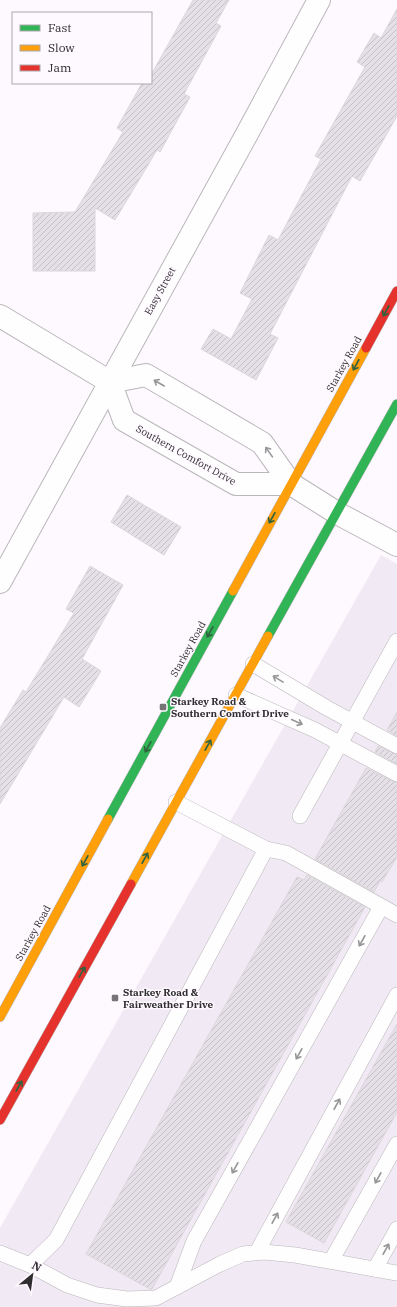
<svg xmlns="http://www.w3.org/2000/svg" width="397" height="1307" font-family="'IBM Plex Serif',serif">
	<style>
		.built { fill: #f1e9f3 }
		.building { fill: url(#building-hatch); stroke: #dad7da }
		.lines { fill: none; stroke-linecap: round; stroke-linejoin: round }
		.lane-casing { stroke: #bab7ba; stroke-width: 16 }
		.street-casing { stroke: #bab7ba; stroke-width: 24 }
		.fast-casing { stroke: #bab7ba; stroke-width: 10 }
		.slow-casing { stroke: #bab7ba; stroke-width: 10 }
		.jam-casing { stroke: #bab7ba; stroke-width: 10 }
		.lane { stroke: #fffeff; stroke-width: 15 }
		.street { stroke: #fffeff; stroke-width: 22 }
		.fast { stroke: #30b455; stroke-width: 9 }
		.slow { stroke: #ff9f0a; stroke-width: 9 }
		.jam { stroke: #e5322d; stroke-width: 9 }
		.oneway { stroke: #2f633f }
		.oneway2 { stroke: #979698 }
		.poi-dot { fill: #777478; stroke: #fef8ff; stroke-width: 1.5 }
		.labels { text-anchor: middle; dominant-baseline: central; stroke-width: 3; stroke-linejoin: round; paint-order: stroke }
		.street-label { font-size: 10px; fill: #2f2d30; stroke: #fef8ff }
		.poi-label { font-size: 10px; font-weight: bold; fill: #2f2d30; stroke: #fef8ff; text-anchor: start }
	</style>
	<defs>
		<pattern id="building-hatch" width="6" height="6" patternUnits="userSpaceOnUse"><rect width="6" height="6" fill="#e5dfe7"/><path d="M-1 1l2-2M0 6l6-6M5 7l2-2" fill="none" stroke="#c5c0c6"/></pattern>
	</defs>
	<rect width="100%" height="100%" fill="#fdf9fe"/>
	<polygon class="built" points="381,555 397,564 397,1307 0,1307 0,1228"/>
	<g class="building">
		<polygon points="193,0 229,0 216,23 221,26 184,94 190,97 160,152 157,150 115,220 95,208 95,271 33,271 33,213 75,212 123,132 117,128 142,83 151,83 151,75"/>
		<polygon points="397,9 397,116 360,181 352,176 270,334 278,338 256,380 201,349 213,329 231,339 252,299 240,293 269,235 278,240 321,159 315,156 365,67 357,62 374,33 381,38"/>
		<polygon points="127,495 181,527 164,555 111,522"/>
		<polygon points="90,566 123,585 82,659 101,671 79,707 64,697 0,804 0,728 23,690 26,692 74,613 66,609"/>
		<polygon points="397,712 397,736 387,730"/>
		<polygon points="378,746 397,755 397,764 375,752"/>
		<polygon points="366,768 397,783 397,857 382,882 380,881 374,892 315,859"/>
		<polygon points="307,875 365,907 152,1289 150,1289 86,1254 297,877 304,880"/>
		<polygon points="397,1024 397,1112 324,1243 286,1222"/>
	</g>
	<g class="lines">
		<defs>
			<g id="lane">
				<polyline points="253,664 327,708 397,746"/>
				<polyline points="236,695 315,730 397,774"/>
				<polyline points="300,816 397,641"/>
				<polyline points="266,849 286,853 397,915"/>
				<polyline points="257,1252 397,995"/>
				<polyline points="0,1253 30,1265 67,1285 97,1295 127,1299 156,1298 220,1264 243,1254 264,1252 295,1255 397,1273"/>
				<polyline points="331,1261 397,1144"/>
				<polyline points="30,1265 56,1240 266,849 176,802"/>
				<polyline points="375,1269 397,1229"/>
				<polyline points="177,1287 194,1241 381,907"/>
			</g>
			<g id="street">
				<polyline points="0,316 110,382"/>
				<polyline points="291,484 236,484 124,420 110,382 146,375 262,443 291,484 337,513 397,545"/>
				<polyline points="0,582 248,132 319,0"/>
			</g>
			<g id="fast">
				<polyline points="268,636 397,404"/>
				<polyline points="108,819 233,591"/>
			</g>
			<g id="slow">
				<polyline points="233,591 366,348"/>
				<polyline points="131,884 268,636"/>
				<polyline points="0,1017 108,819"/>
			</g>
			<g id="jam">
				<polyline points="366,348 397,291"/>
				<polyline points="0,1120 131,884"/>
			</g>
		</defs>
		<use href="#lane" class="lane-casing"/>
		<use href="#street" class="street-casing"/>
		<use href="#fast" class="fast-casing"/>
		<use href="#slow" class="slow-casing"/>
		<use href="#jam" class="jam-casing"/>
		<use href="#lane" class="lane"/>
		<use href="#street" class="street"/>
		<use href="#fast" class="fast"/>
		<use href="#slow" class="slow"/>
		<use href="#jam" class="jam"/>
	</g>
	<defs><path id="oneway-shaft" d="M-6 0H5M1.5-3L5.5 0L1.5 3" fill="none" stroke-width="1.6" stroke-linecap="round" stroke-linejoin="round"/></defs>
	<g class="oneway">
		<use href="#oneway-shaft" transform="translate(386 311) rotate(119)"/>
		<use href="#oneway-shaft" transform="translate(356 365) rotate(119)"/>
		<use href="#oneway-shaft" transform="translate(272 518) rotate(119)"/>
		<use href="#oneway-shaft" transform="translate(210 632) rotate(119)"/>
		<use href="#oneway-shaft" transform="translate(208 745) rotate(-61)"/>
		<use href="#oneway-shaft" transform="translate(148 747) rotate(119)"/>
		<use href="#oneway-shaft" transform="translate(145 858) rotate(-61)"/>
		<use href="#oneway-shaft" transform="translate(85 861) rotate(119)"/>
		<use href="#oneway-shaft" transform="translate(82 972) rotate(-61)"/>
		<use href="#oneway-shaft" transform="translate(19 1086) rotate(-61)"/>
	</g>
	<g class="oneway2">
		<use href="#oneway-shaft" transform="translate(159 383) rotate(-150)"/>
		<use href="#oneway-shaft" transform="translate(269 452) rotate(-125)"/>
		<use href="#oneway-shaft" transform="translate(278 679) rotate(-149)"/>
		<use href="#oneway-shaft" transform="translate(297 722) rotate(24)"/>
		<use href="#oneway-shaft" transform="translate(362 941) rotate(119)"/>
		<use href="#oneway-shaft" transform="translate(299 1054) rotate(119)"/>
		<use href="#oneway-shaft" transform="translate(337 1104) rotate(-61)"/>
		<use href="#oneway-shaft" transform="translate(235 1168) rotate(119)"/>
		<use href="#oneway-shaft" transform="translate(378 1178) rotate(119)"/>
		<use href="#oneway-shaft" transform="translate(275 1218) rotate(-61)"/>
		<use href="#oneway-shaft" transform="translate(386 1249) rotate(-61)"/>
	</g>
	<g class="poi-dot">
		<rect x="159" y="703" width="8" height="8" rx="2"/>
		<rect x="111" y="994" width="8" height="8" rx="2"/>
	</g>
	<g class="labels">
		<g class="street-label">
			<text transform="translate(160 291) rotate(-61)">Easy Street</text>
			<text transform="translate(344 364) rotate(-61)">Starkey Road</text>
			<text transform="translate(186 455) rotate(29)">Southern Comfort Drive</text>
			<text transform="translate(188 649) rotate(-61)">Starkey Road</text>
			<text transform="translate(33 933) rotate(-61)">Starkey Road</text>
		</g>
		<g class="poi-label">
			<text x="171" y="701">Starkey Road &amp;<tspan x="171" dy="12">Southern Comfort Drive</tspan></text>
			<text x="123" y="992">Starkey Road &amp;<tspan x="123" dy="12">Fairweather Drive</tspan></text>
		</g>
	</g>
	<rect x="12" y="12" width="140" height="72" fill="#fef8ff" stroke="#aba7ac"/>
	<rect x="20" y="25" width="20" height="6" fill="#30b455" stroke="#aba7ac"/>
	<text x="48" y="32" font-size="12" fill="#2f2d30">Fast</text>
	<rect x="20" y="45" width="20" height="6" fill="#ff9f0a" stroke="#aba7ac"/>
	<text x="48" y="52" font-size="12" fill="#2f2d30">Slow</text>
	<rect x="20" y="65" width="20" height="6" fill="#e5322d" stroke="#aba7ac"/>
	<text x="48" y="72" font-size="12" fill="#2f2d30">Jam</text>
	<g transform="translate(32 1275) rotate(29)" stroke="#fef8ff" stroke-width="3" paint-order="stroke">
	<path d="M0-3L7 15L0 10L-7 15Z" fill="#2f2d30"/>
	<text y="-6" font-size="11" font-weight="bold" text-anchor="middle" fill="#2f2d30">N</text>
	</g>
</svg>
